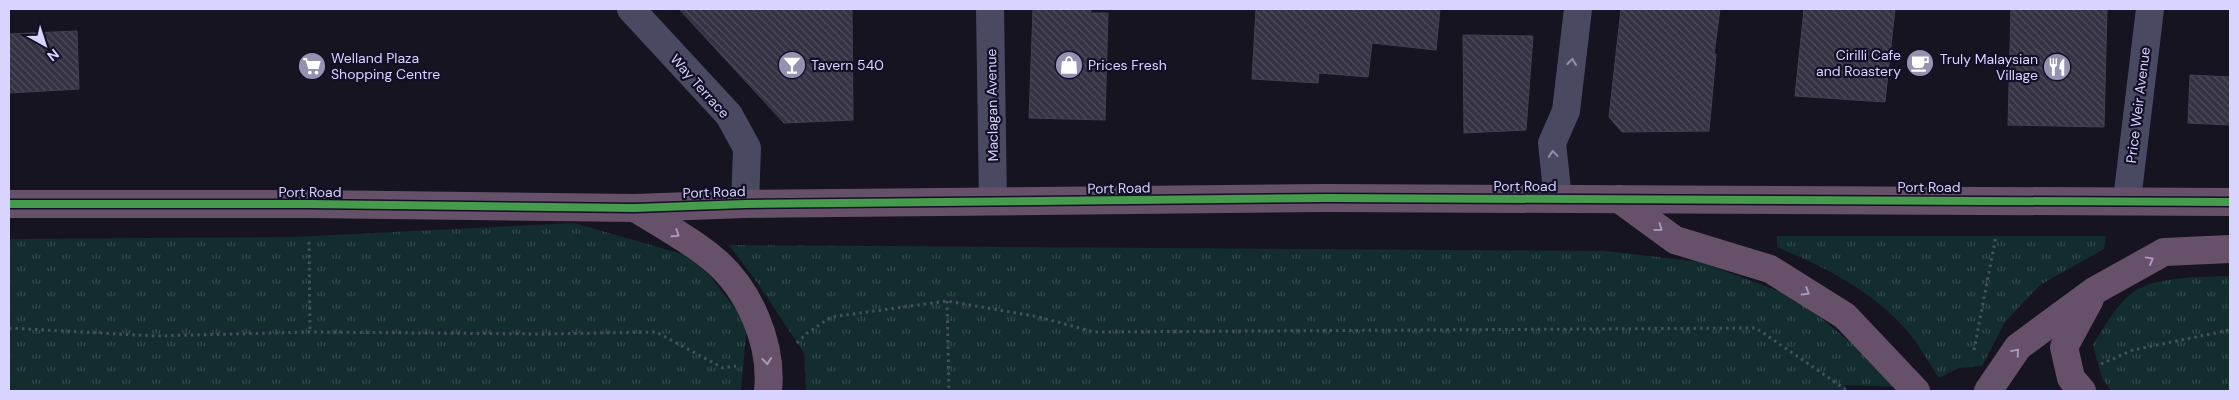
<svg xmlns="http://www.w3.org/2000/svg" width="2239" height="400" font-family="'DM Sans',sans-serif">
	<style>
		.grass { fill: url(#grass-tufts) }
		.building { fill: url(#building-back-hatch); stroke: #433f54 }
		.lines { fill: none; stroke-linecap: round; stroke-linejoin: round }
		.path { stroke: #44505f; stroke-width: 3; stroke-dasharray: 2.5 4; stroke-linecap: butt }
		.minor { stroke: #4a4962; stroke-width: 28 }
		.highway { stroke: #67516a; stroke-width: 28 }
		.cycleway-casing { stroke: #130f26; stroke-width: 11 }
		.cycleway { stroke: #469c4c; stroke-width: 8 }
		.oneway { stroke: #928eb0 }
		.oneway2 { stroke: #a699bc }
		.labels { text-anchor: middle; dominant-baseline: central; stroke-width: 4.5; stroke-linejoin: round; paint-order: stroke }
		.poi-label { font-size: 14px; fill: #d9d4ff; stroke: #130f26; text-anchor: start }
		.street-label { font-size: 14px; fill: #d9d4ff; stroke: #130f26 }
	</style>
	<defs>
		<pattern id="grass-tufts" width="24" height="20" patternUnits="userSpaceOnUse" patternTransform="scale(1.25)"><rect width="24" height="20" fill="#132c2d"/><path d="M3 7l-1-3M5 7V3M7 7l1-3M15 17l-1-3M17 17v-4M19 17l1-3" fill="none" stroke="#354a4c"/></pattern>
		<pattern id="building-back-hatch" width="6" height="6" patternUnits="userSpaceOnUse" patternTransform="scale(1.25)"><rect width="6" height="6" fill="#343243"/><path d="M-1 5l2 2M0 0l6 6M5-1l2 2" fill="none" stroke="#514f5f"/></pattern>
	</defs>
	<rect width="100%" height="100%" fill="#161421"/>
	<g class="grass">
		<polygon points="574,223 696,258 747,324 741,391 9,391 9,239 294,237"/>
		<path d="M1777 236H2106L2104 249 2040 285 2005 322 1982 366 1959 368 1939 378C1927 360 1916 339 1901 324 1867 288 1822 266 1777 247Z"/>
		<polygon points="729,245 1606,251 1701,262 1797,298 1904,387 1845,385 1844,391 806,391 804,353 756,281"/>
		<path d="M2230 276V391H2111L2102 378 2093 345C2104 327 2115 306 2132 293 2154 276 2203 277 2230 276Z"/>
	</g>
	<g class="building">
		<polygon points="679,9 852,9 853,120 784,123"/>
		<polygon points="1033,9 1091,9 1091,13 1108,13 1105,120 1029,118"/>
		<polygon points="1256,9 1440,9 1436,50 1372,43 1368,77 1319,73 1318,83 1252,79"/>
		<polygon points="1621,9 1720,9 1714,54 1716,54 1709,131 1622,132 1609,117"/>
		<polygon points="1804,9 1895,9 1885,102 1795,96"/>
		<polygon points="2011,9 2107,9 2104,127 2008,125"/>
		<polygon points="77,31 79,89 9,93 9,34"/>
		<polygon points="1463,35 1533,36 1526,130 1464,133"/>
		<polygon points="2190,75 2230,77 2230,125 2188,123"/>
	</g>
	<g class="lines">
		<g class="path">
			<polyline points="309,242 310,332"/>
			<polyline points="947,301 949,391"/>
			<polyline points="9,328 155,336 310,332 542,334 656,332 723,368 736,366"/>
			<polyline points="797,343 806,334 831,317 947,301 1039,317 1094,332 1756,328 1848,391"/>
			<polyline points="1974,350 1996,236"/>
			<polyline points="2101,364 2133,350 2230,330"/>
		</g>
		<g class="minor">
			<polyline points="631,9 729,115 747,148 745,204"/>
			<polyline points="990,9 993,201"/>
			<polyline points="1558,199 1552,143 1566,111 1578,9"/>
			<polyline points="2127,200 2150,9"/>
		</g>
		<g class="highway">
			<polyline points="1619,199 1675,240 1770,269 1845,316 1916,391"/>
			<polyline points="9,204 309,204 635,208 745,204 1327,198 2230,202"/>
			<path d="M635 208C661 224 689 239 712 258 749 288 773 344 768 391"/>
			<polyline points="1988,391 2018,347 2094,291 2164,252 2230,249"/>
			<polyline points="2082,391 2071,378 2064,347 2090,299"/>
		</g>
		<defs>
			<polyline id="cycleway" points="9,204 309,204 635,208 745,204 1327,198 2230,202"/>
		</defs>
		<use href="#cycleway" class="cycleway-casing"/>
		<use href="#cycleway" class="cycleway"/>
	</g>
	<defs><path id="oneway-chevron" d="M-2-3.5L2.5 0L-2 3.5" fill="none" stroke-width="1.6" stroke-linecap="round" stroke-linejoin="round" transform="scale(1.25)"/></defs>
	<g class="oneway">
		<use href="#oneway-chevron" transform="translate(1572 62) rotate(-83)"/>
		<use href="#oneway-chevron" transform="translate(1553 154) rotate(-95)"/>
	</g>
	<g class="oneway2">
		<use href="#oneway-chevron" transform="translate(1659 228) rotate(36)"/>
		<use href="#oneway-chevron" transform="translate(676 234) rotate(33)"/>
		<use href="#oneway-chevron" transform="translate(2150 260) rotate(-29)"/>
		<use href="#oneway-chevron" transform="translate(1806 292) rotate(32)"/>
		<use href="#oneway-chevron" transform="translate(2016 352) rotate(-50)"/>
		<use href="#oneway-chevron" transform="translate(767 361) rotate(84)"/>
	</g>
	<defs>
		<symbol id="cafe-disc" viewBox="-11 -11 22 22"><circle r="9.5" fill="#9591b1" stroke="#130f26"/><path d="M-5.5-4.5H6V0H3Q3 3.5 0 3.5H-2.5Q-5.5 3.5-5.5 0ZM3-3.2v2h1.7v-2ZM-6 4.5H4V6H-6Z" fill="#fff"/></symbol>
		<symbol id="bar-disc" viewBox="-11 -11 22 22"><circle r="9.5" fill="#9591b1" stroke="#130f26"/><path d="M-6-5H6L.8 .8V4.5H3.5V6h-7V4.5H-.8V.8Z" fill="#fff"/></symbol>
		<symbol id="shop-disc" viewBox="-11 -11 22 22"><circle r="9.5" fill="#9591b1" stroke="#130f26"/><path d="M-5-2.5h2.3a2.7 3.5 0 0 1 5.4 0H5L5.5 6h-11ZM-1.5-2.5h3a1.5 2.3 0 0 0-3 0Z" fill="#fff"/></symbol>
		<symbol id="supermarket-disc" viewBox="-11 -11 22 22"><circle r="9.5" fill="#9591b1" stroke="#130f26"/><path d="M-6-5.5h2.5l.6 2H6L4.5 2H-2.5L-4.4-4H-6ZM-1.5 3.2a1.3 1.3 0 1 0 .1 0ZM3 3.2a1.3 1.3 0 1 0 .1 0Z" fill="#fff"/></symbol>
		<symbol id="restaurant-disc" viewBox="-11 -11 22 22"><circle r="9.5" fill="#9591b1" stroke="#130f26"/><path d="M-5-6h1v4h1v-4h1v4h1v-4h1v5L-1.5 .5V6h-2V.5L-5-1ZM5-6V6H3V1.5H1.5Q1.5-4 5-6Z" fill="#fff"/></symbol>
	</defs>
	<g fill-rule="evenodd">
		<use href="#cafe-disc" x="1904" y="47" width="32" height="32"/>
		<use href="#bar-disc" x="776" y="49" width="32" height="32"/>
		<use href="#shop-disc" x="1053" y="49" width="32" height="32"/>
		<use href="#supermarket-disc" x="296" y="50" width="32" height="32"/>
		<use href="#restaurant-disc" x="2041" y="51" width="32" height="32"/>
	</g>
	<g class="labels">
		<g class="poi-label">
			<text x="1901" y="55" text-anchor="end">Cirilli Cafe<tspan x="1901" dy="16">and Roastery</tspan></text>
			<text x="331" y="58">Welland Plaza<tspan x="331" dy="16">Shopping Centre</tspan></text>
			<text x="2038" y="59" text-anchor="end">Truly Malaysian<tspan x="2038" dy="16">Village</tspan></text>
			<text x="811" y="65">Tavern 540</text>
			<text x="1088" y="65">Prices Fresh</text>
		</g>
		<g class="street-label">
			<text transform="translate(700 86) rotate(48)">Way Terrace</text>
			<text transform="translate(992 105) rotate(-91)">Maclagan Avenue</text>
			<text transform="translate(2138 105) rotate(-83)">Price Weir Avenue</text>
			<text x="1525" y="186">Port Road</text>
			<text x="1929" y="187">Port Road</text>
			<text transform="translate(1119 188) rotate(-1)">Port Road</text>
			<text x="310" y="192">Port Road</text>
			<text transform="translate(714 192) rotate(-2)">Port Road</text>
		</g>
	</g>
	<rect width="2239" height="400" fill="none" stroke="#d9d4ff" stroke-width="20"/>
	<g transform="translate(45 45) rotate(141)" stroke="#130f26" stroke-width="4" paint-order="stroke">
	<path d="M0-4L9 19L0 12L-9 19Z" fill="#d9d4ff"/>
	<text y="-8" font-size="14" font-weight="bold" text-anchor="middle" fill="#d9d4ff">N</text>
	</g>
</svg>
